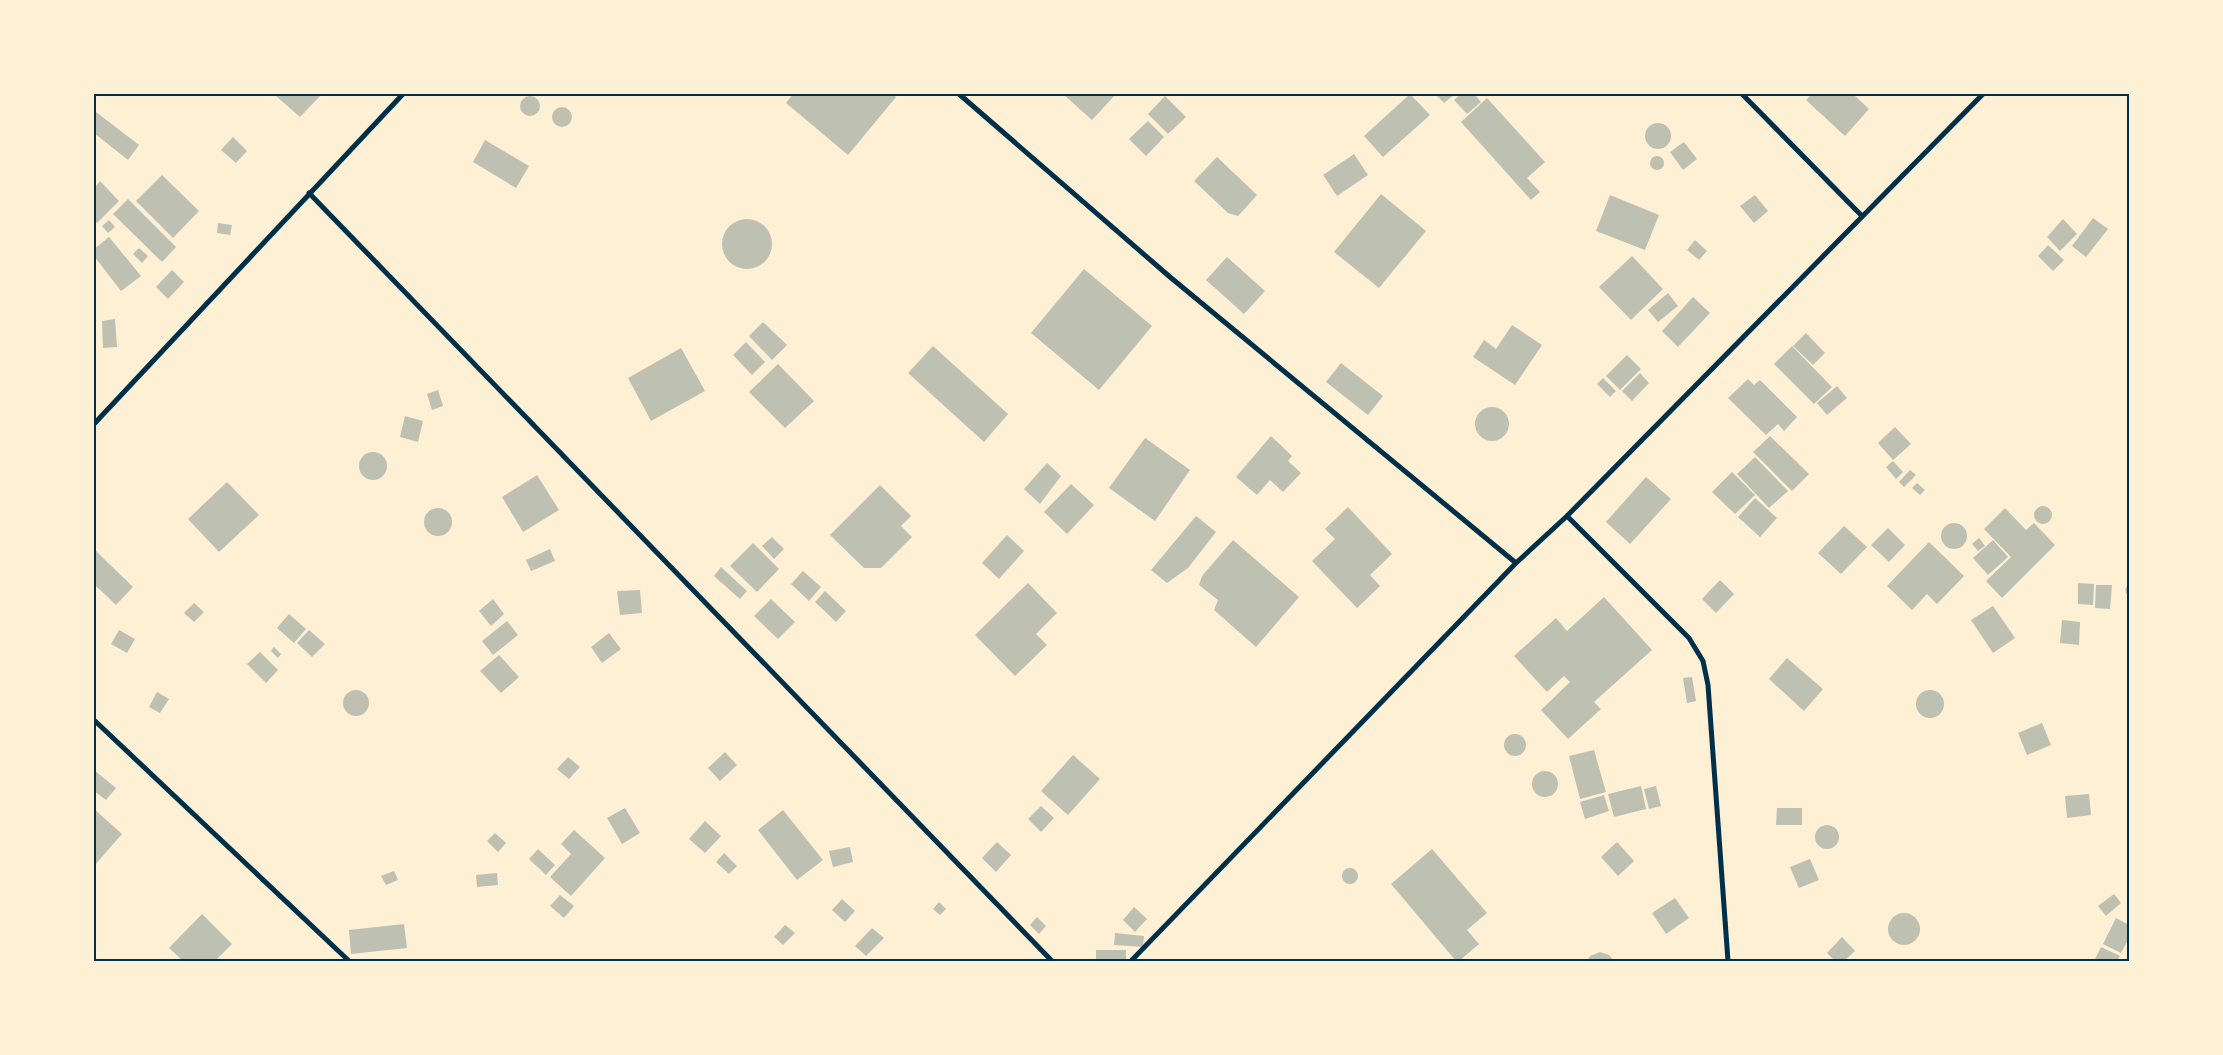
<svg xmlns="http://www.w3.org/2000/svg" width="2223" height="1055" font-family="Karla,sans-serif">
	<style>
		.building { fill: #bec0b2 }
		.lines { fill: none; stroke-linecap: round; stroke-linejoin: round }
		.minor { stroke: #003049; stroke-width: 5 }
		.neatline { fill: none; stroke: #003049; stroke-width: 2 }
	</style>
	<rect width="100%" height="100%" fill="#fdf0d5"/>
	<g class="building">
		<polygon points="278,94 322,94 300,117 276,96"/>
		<polygon points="793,94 892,94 896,97 848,155 786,103"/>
		<polygon points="1063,94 1116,94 1092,120"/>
		<polygon points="1410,94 1430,115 1383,157 1364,136"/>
		<polygon points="1435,94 1455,94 1444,103"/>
		<polygon points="1461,94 1474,94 1481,102 1467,114 1454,100"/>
		<polygon points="1812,94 1853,94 1869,109 1845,136 1806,100"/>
		<circle cx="530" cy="106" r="10"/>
		<polygon points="1165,96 1186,117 1168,134 1148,114"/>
		<polygon points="1487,98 1545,162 1527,178 1540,192 1531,200 1461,122"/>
		<circle cx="562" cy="117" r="10"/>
		<polygon points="96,112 139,145 128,160 94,133 94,115"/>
		<polygon points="1148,121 1164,137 1146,156 1129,139"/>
		<circle cx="1658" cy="136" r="13"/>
		<polygon points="233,137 247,151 236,163 221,150"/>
		<polygon points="485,140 529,166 516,188 473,162"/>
		<polygon points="1684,142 1697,159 1683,170 1670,152"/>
		<polygon points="1354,154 1368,175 1337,196 1323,175"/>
		<circle cx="1657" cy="163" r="7"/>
		<polygon points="1217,157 1257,195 1238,216 1228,213 1194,181"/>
		<polygon points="162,175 199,211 173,238 136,201"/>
		<polygon points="100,181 119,201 97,223 94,219 94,188"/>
		<polygon points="1381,194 1426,231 1379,288 1334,252"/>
		<polygon points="1610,195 1659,215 1645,250 1596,231"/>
		<polygon points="1755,195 1768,211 1754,223 1740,206"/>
		<polygon points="128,199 176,247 162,262 113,214"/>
		<polygon points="2093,218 2108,229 2086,257 2072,246"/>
		<circle cx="747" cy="244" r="25"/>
		<polygon points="2063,219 2077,234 2060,251 2047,237"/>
		<polygon points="109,220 115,227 108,233 102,226"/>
		<polygon points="218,223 232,225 230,235 217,233"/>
		<polygon points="109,237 141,276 121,291 94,256 94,249"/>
		<polygon points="1695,240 1707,251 1699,260 1687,250"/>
		<polygon points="2048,245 2064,260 2053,271 2038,256"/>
		<polygon points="139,248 148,256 142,263 133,254"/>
		<polygon points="1632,256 1663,289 1631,320 1599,287"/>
		<polygon points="1227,257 1265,291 1244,314 1206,280"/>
		<polygon points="1084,269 1152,326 1099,390 1031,333"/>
		<polygon points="172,270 184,282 168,299 156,287"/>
		<polygon points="1668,293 1678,306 1658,322 1648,310"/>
		<polygon points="1693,297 1710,313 1678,347 1662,331"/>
		<polygon points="115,319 117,347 103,348 102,321"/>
		<polygon points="763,322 787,345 772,360 749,336"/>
		<polygon points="1512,325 1542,345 1515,385 1473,357 1484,340 1496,349"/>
		<polygon points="1806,333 1825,353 1813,365 1793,346"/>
		<polygon points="746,342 765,362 752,375 733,355"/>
		<polygon points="933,346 1008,414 984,442 908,373"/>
		<polygon points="1792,346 1832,387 1814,404 1774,364"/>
		<polygon points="681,348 705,391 651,421 628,378"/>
		<polygon points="1627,355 1641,369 1620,390 1606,376"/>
		<polygon points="1341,363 1383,396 1368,415 1326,382"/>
		<polygon points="778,364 814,401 785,428 749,392"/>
		<polygon points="1640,373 1649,383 1632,401 1622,391"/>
		<polygon points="1603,378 1616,391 1610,397 1597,384"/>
		<polygon points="1748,379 1754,385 1760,380 1797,417 1784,431 1778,424 1766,435 1728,398"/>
		<polygon points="1837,386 1847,398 1827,415 1817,403"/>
		<polygon points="438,390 443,406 432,410 427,394"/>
		<circle cx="1492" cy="424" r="17"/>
		<polygon points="405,416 423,421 418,442 400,437"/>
		<polygon points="1895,427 1911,444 1893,460 1878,443"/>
		<polygon points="1271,436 1292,456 1288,461 1301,473 1283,492 1270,480 1257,495 1236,477"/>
		<polygon points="1770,436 1809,474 1792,491 1753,452"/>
		<polygon points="1145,438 1190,470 1155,521 1109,488"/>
		<circle cx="373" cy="466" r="14"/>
		<polygon points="1755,457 1788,491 1769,508 1737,474"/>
		<polygon points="1893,461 1903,472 1896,479 1886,467"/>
		<polygon points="1047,463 1061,476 1040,504 1024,489"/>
		<polygon points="1910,470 1916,475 1904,487 1899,482"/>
		<polygon points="1732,472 1755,495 1735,514 1712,492"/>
		<polygon points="537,475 559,510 523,532 502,497"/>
		<polygon points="1646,477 1671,499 1630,544 1606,522"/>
		<polygon points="227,482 259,515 219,552 188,519"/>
		<polygon points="1917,483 1925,490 1920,495 1912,488"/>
		<polygon points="1071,484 1094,505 1067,534 1044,512"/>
		<polygon points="880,485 911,516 901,526 912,537 881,568 864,568 830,535"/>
		<polygon points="1755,498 1777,518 1760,537 1738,517"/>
		<circle cx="2043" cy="515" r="9"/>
		<polygon points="1348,507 1392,554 1370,575 1380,586 1357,608 1312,561 1335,539 1325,529"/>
		<circle cx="438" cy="522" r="14"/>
		<polygon points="2005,508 2026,530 2034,523 2055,545 2002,598 1986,581 2011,557 1984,529"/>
		<polygon points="1196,516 1216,532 1188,568 1167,583 1151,570"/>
		<circle cx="1954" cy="536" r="13"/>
		<polygon points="1844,526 1867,547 1841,574 1818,553"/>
		<polygon points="1888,528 1905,545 1889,562 1871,545"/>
		<polygon points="1007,535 1024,551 999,579 982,563"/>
		<polygon points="772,537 784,549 774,559 762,546"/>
		<polygon points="1979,538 1985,546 1978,551 1972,544"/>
		<polygon points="1233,540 1299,597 1256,647 1214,610 1218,600 1199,585 1202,576"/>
		<polygon points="1993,540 2008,557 1988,575 1973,558"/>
		<polygon points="1929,542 1964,576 1937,604 1927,594 1912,610 1887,586"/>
		<polygon points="753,543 779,569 757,592 730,566"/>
		<polygon points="94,549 133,587 116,605 94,584"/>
		<polygon points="550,549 555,561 531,571 526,560"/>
		<polygon points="721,567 747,591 740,599 714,576"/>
		<polygon points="803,571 821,587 809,601 791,584"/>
		<polygon points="1720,580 1734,594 1716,613 1702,599"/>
		<polygon points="2129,582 2129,599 2125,590"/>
		<polygon points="1028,583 1057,613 1036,634 1047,645 1015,676 975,635"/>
		<polygon points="2078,583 2094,584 2093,605 2078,604"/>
		<polygon points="2096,585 2112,585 2110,609 2095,608"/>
		<polygon points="640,590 642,613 620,615 617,591"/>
		<polygon points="825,591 846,611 836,622 815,602"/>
		<polygon points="1604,597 1652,650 1594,702 1601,709 1568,739 1541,710 1570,682 1564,676 1547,692 1514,656 1556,618 1567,631"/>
		<polygon points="493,599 504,614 491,626 479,611"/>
		<polygon points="771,599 795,622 778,639 754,616"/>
		<polygon points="194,603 204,612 194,622 184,613"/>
		<polygon points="1993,606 2015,638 1993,653 1971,620"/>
		<polygon points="289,614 306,629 294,643 277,628"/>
		<polygon points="2062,620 2080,622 2079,645 2060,643"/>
		<polygon points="507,621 518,635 493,655 482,641"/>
		<polygon points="119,630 135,639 127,653 111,644"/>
		<polygon points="309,630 325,644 312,657 297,643"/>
		<polygon points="609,633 621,649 602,663 591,647"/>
		<polygon points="274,647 281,654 278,658 271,651"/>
		<polygon points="260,652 278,670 266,683 247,664"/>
		<polygon points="499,655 519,677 501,693 480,671"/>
		<polygon points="1787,658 1823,689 1804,711 1769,679"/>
		<polygon points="1692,677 1696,701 1687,703 1683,678"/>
		<circle cx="356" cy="703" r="13"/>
		<circle cx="1930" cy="704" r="14"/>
		<polygon points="157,692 169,699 160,713 149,707"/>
		<polygon points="2042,723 2051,745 2027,755 2018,733"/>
		<circle cx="1515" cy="745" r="11"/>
		<polygon points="1594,750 1606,792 1580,799 1569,756"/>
		<polygon points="725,752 737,765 720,781 708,768"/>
		<polygon points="1073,755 1100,779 1068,815 1041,791"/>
		<polygon points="568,757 580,767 569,779 557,769"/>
		<polygon points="94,770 116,788 106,800 94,791"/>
		<circle cx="1545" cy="784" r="13"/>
		<polygon points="1641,786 1646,809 1614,817 1608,794"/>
		<polygon points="1656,786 1661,806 1649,809 1644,789"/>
		<polygon points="2089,794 2091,815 2067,818 2065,796"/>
		<polygon points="1604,795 1609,811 1585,819 1580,802"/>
		<polygon points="1041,806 1054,818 1041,832 1028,819"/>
		<polygon points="625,808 640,833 622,844 607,818"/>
		<polygon points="1777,808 1802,808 1802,825 1776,825"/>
		<polygon points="94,809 122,834 94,866"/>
		<polygon points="783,810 823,860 797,880 758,830"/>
		<polygon points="705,821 721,836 705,853 689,839"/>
		<circle cx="1827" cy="837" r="12"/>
		<polygon points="574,830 605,858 571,896 550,877 571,854 561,844"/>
		<polygon points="495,833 506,843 498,852 487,841"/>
		<polygon points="997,842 1011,855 996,872 982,858"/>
		<polygon points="1617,842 1634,861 1618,876 1601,857"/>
		<polygon points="850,847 853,862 833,867 829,851"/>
		<polygon points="538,849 555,865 546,875 529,859"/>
		<polygon points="1432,849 1487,913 1467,930 1479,944 1459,961 1456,961 1391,884"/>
		<polygon points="724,853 737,866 729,874 716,862"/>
		<polygon points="1810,859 1819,880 1799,888 1790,867"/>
		<circle cx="1350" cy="876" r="8"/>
		<polygon points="394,871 398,880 386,885 381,876"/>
		<polygon points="497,873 498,885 477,887 476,875"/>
		<polygon points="2114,894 2121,903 2106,916 2098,906"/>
		<polygon points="560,895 574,906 564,918 550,906"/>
		<polygon points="1675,898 1689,918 1666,934 1652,913"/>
		<polygon points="842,899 855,911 845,922 832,910"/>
		<polygon points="939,902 946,909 940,915 933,909"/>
		<polygon points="1134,907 1147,919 1135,932 1123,920"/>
		<circle cx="1904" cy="929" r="16"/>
		<polygon points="202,914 232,944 215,961 183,961 169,948"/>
		<polygon points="1037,917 1046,926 1039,934 1030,925"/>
		<polygon points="2116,918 2129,925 2129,938 2121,953 2103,944"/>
		<polygon points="404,924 407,948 351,954 349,930"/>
		<polygon points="785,925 795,933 783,945 774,937"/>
		<polygon points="872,928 884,938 866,956 855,946"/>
		<polygon points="1115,933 1144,936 1143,947 1114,945"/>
		<polygon points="1842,937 1855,951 1844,961 1835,961 1827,953"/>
		<polygon points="2101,947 2120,956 2117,961 2094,961"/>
		<rect x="1096" y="950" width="30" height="11"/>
		<polygon points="1600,952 1609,955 1614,961 1587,961 1590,956"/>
	</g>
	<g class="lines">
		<g class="minor">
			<polyline points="959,94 1170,277 1516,563"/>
			<polyline points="1742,94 1862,216"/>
			<polyline points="309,193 1052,961"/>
			<polyline points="94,424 403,94"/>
			<polyline points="1567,516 1689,638 1703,661 1708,685 1728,961"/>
			<polyline points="94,720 349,961"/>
			<polyline points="1131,961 1516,563 1567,516 1983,94"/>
		</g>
	</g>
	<rect width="2223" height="1055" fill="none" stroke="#fdf0d5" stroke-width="190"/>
	<rect x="95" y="95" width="2033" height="865" class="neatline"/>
</svg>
